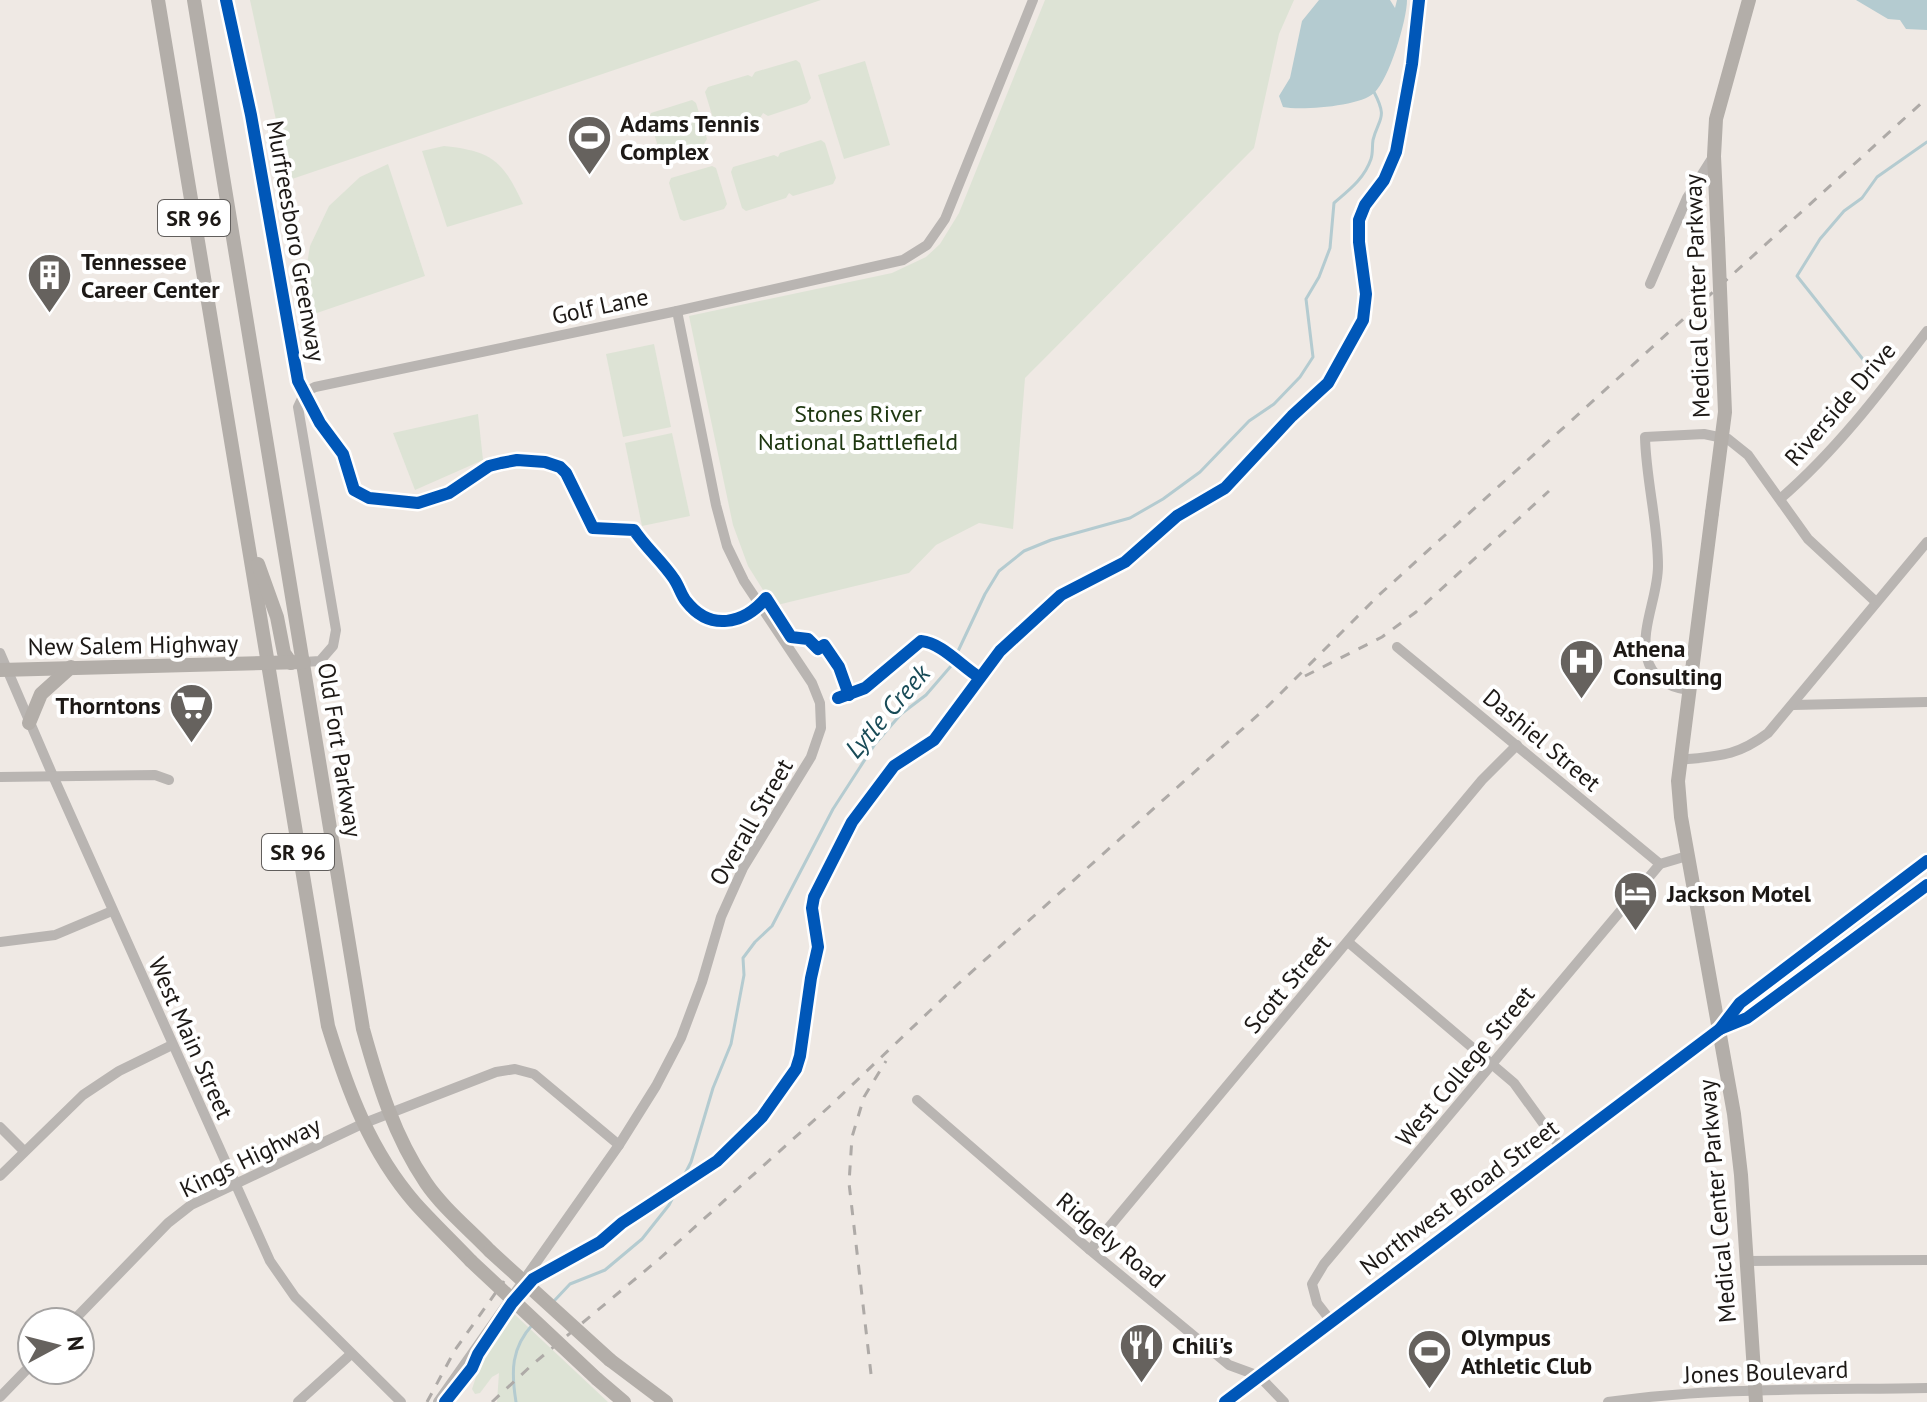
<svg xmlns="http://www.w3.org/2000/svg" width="1927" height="1402" font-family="'PT Sans',sans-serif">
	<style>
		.green { fill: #dde3d5 }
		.water { fill: #b4cbd0 }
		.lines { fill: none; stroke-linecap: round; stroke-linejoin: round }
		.stream { stroke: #b4cbd0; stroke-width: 3 }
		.minor { stroke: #b9b5b2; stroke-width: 10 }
		.major { stroke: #b3aea9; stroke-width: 14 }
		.rail { stroke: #aeaaa7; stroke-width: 3; stroke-dasharray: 10 10; stroke-linecap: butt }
		.major-bridge { stroke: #b3aea9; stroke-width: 14 }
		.cycleway-casing { stroke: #fff; stroke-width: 17 }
		.cycleway { stroke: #0057b8; stroke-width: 12 }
		.labels { text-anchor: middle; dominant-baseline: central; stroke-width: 8; stroke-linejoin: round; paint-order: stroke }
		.shield { fill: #fff; stroke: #615e5c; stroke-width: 2 }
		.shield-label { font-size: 22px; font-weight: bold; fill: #1d1916 }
		.poi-label { font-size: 24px; font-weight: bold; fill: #1d1916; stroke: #fff; text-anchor: start }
		.street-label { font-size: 24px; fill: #1d1916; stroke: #fff }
		.park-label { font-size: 24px; fill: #1e3710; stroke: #fff }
		.water-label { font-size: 26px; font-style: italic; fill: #184b57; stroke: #fff }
	</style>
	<rect width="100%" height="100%" fill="#efe9e4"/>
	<g class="green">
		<polygon points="250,0 821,0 289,180"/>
		<polygon points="1045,0 1294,0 1279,34 1254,148 1025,378 1013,529 979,523 936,545 909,573 773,606 748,566 733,525 689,316 892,273 926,257 940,244 959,213"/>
		<polygon points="796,60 800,63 811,98 807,103 768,116 763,113 760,118 720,131 716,128 705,92 708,87 748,75 752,77 755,72"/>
		<polygon points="865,61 890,145 844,159 818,75"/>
		<polygon points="692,100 696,103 707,139 704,144 664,156 660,153 649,118 651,113"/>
		<polygon points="821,140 825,143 836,178 833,184 793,196 789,193 786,198 746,211 742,208 731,172 733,167 774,155 778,157 780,153"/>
		<path d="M444 146C492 151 503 161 523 204L447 227 422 151Z"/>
		<polygon points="388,164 425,276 311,315 303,288 310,246 329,206 360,177"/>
		<polygon points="712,166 716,168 727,204 724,209 684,221 680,219 669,183 671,178"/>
		<polygon points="654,344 671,427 623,437 606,354"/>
		<polygon points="478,414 483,460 415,490 393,433"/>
		<polygon points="672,433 690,516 642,526 625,443"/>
		<polygon points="511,1311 608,1402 497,1402 499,1373 492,1377 480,1393 475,1394 472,1389 480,1365 476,1341 491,1320 507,1318"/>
	</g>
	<g class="water">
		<path d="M1319 0H1390L1395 8 1397 0H1407C1407 20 1389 80 1374 93 1361 106 1301 111 1283 107L1279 96 1290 78 1302 21Z"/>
		<polygon points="1856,0 1927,0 1927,30 1906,29 1900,20 1888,19"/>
	</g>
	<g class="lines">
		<g class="stream">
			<polyline points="1873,372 1797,276 1820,239 1844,211 1862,198 1877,177 1927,142"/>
			<path d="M554 1301 570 1284 605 1270 642 1239 669 1205 691 1162 713 1088 731 1044 744 975 743 958 755 942 772 926 833 809 875 744 901 714 926 695 951 666 985 594 999 571 1024 551 1051 540 1130 518 1163 499 1200 472 1249 421 1274 404 1300 377 1313 357 1306 299 1319 277 1330 248 1334 203C1349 190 1364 179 1371 159 1373 153 1372 147 1373 140 1379 117 1388 119 1374 92"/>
			<path d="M516 1402C511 1371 511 1348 533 1324"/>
		</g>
		<g class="minor">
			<polyline points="1650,284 1687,198 1713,157"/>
			<path d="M1780 499C1836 451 1882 390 1927 331"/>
			<polyline points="1397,647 1660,864"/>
			<polyline points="0,653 53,776 270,1261 295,1297 401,1402"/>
			<polyline points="304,662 320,661 333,646 336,630 298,407 305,392 315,387 677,311 903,260 927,245 945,219 1033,0"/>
			<path d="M1688 690C1669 687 1652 678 1647 658 1640 629 1658 596 1658 566 1658 523 1646 480 1645 437L1704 434 1728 439 1748 455 1808 539 1876 602"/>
			<polyline points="1793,705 1927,702"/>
			<path d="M1679 760C1718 756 1736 757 1768 733L1927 542"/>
			<polyline points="0,777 155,775 169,780"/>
			<polyline points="0,942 55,935 112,911"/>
			<polyline points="1348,942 1514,1083 1561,1148"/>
			<polyline points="917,1100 1090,1250 1229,1365 1259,1376 1284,1402"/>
			<polyline points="0,1127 24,1151"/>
			<polyline points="0,1176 83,1095 119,1071 172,1045"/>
			<polyline points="1090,1250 1482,780 1517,745"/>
			<polyline points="1747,1261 1927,1260"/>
			<polyline points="1331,1321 1317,1303 1312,1284 1324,1264 1660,864 1687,856"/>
			<polyline points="72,1322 168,1223 191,1205 362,1124 496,1072 515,1069 534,1074 619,1145"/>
			<polyline points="0,1397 32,1364"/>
			<polyline points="298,1402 351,1354"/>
			<polyline points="438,1402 619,1145 656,1086 681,1038 702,982 721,917 743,868 811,757 821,728 820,703 812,683 744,581 727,546 716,505 677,311"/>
			<path d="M1608 1402C1713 1387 1821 1390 1927 1388"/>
		</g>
		<g class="major">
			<path d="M158 0 328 1026C348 1091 370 1151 415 1203 433 1223 453 1242 471 1261"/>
			<path d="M194 0 363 1029C378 1083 394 1136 426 1183 443 1208 469 1229 490 1251"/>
			<polyline points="1718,240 1714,156 1716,119 1749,0"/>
			<polyline points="1712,513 1678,781 1681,817 1734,1114 1741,1175 1756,1402"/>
			<polyline points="258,564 277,617 284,653 291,663"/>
			<polyline points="0,670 304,662"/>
			<polyline points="29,723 41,694 71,667"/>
			<polyline points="1720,1028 1747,1018 1927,885"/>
			<polyline points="610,1360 666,1402"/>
			<polyline points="597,1379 624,1402"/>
			<polyline points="1225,1402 1720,1029 1740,1003 1927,861"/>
		</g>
		<g class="rail">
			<polyline points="1305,676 1382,637 1416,612 1549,491"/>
			<polyline points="871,1374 849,1183 852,1137 864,1097 886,1061"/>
			<polyline points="427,1402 455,1350 504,1281"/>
			<polyline points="492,1402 533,1364 658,1260 830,1106 957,985 1268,706 1379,595 1927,98"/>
		</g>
		<g class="major-bridge">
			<polyline points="1712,513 1725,412 1718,240"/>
			<polyline points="490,1251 610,1360"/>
			<polyline points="471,1261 597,1379"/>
		</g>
		<defs>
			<g id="cycleway">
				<path d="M226 0 251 115 298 381 320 423 343 454 354 490 369 498 418 503 449 493 489 466 501 463 517 460 545 462 560 467 566 473 593 528 634 530C646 548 662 561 674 579 679 586 681 595 686 601 710 632 744 624 766 598L791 637 808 639 818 649 824 645 839 667 849 695"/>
				<path d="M838 698 865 688 921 641C942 643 961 666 979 677"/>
				<polyline points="1720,1029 1747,1018 1927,885"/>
				<polyline points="445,1402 472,1368 478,1354 512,1303 533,1279 600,1242 622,1223 717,1161 762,1117 796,1069 800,1056 811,978 818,947 812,908 814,897 852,822 894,766 934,740 1000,651 1061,595 1125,562 1177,516 1225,488 1292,416 1328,383 1363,320 1366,294 1359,242 1359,220 1365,205 1384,180 1396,152 1412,64 1419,0"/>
				<polyline points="1225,1402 1720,1029 1740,1003 1927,861"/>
			</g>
		</defs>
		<use href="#cycleway" class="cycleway-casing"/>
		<use href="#cycleway" class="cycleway"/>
	</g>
	<defs>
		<symbol id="stadium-pin" viewBox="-11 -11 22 30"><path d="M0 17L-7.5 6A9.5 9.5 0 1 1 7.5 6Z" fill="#66625e" stroke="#fff"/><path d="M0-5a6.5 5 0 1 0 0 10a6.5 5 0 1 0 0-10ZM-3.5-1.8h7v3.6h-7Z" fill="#fff"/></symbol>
		<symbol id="building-pin" viewBox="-11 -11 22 30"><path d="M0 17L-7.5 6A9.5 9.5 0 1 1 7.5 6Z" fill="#66625e" stroke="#fff"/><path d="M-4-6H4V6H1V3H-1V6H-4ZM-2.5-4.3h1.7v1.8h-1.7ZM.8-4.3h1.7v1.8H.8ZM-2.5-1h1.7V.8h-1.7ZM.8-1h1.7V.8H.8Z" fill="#fff"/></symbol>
		<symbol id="hospital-pin" viewBox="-11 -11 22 30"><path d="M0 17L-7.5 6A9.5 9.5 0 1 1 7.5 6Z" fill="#66625e" stroke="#fff"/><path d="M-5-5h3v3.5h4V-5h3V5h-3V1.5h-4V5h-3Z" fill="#fff"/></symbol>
		<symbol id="supermarket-pin" viewBox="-11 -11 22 30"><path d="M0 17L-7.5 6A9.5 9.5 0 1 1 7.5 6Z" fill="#66625e" stroke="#fff"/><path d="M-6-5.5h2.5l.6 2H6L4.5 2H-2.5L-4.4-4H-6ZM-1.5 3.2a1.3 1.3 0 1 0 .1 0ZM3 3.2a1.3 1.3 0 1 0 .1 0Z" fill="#fff"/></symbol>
		<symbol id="hotel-pin" viewBox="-11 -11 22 30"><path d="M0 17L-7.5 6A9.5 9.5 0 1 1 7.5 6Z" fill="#66625e" stroke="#fff"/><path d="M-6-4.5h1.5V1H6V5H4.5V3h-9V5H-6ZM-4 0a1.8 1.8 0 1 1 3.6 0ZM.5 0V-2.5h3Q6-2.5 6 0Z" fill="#fff"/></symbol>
		<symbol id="restaurant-pin" viewBox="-11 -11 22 30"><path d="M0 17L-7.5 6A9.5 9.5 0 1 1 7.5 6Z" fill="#66625e" stroke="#fff"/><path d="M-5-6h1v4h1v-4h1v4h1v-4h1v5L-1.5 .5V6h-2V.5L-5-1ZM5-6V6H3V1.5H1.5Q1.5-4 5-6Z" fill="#fff"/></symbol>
	</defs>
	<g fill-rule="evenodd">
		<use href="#stadium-pin" x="564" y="112" width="51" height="69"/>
		<use href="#building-pin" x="24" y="250" width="51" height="69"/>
		<use href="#hospital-pin" x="1556" y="636" width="51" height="69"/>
		<use href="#supermarket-pin" x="166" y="680" width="51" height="69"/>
		<use href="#hotel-pin" x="1610" y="868" width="51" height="69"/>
		<use href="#restaurant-pin" x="1116" y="1320" width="51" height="69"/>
		<use href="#stadium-pin" x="1404" y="1326" width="51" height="69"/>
	</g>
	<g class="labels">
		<g class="shield">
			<rect x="158" y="200" width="72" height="36" rx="6"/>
			<rect x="262" y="834" width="72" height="36" rx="6"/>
		</g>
		<g class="shield-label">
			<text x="194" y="218">SR 96</text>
			<text x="298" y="852">SR 96</text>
		</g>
		<g class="poi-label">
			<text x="620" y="123">Adams Tennis<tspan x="620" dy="28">Complex</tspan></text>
			<text x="81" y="261">Tennessee<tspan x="81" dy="28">Career Center</tspan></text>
			<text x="1613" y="648">Athena<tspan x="1613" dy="28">Consulting</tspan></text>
			<text x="161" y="705" text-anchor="end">Thorntons</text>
			<text x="1667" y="893">Jackson Motel</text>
			<text x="1461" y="1337">Olympus<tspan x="1461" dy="28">Athletic Club</tspan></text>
			<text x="1172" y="1345">Chili's</text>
		</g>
		<g class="street-label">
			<text transform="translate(296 241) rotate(80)">Murfreesboro Greenway</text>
			<text transform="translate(1697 296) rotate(-92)">Medical Center Parkway</text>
			<text transform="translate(600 306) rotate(-12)">Golf Lane</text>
			<text transform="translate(1840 404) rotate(-49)">Riverside Drive</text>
			<text transform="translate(133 645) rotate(-1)">New Salem Highway</text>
			<text transform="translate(1542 740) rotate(40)">Dashiel Street</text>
			<text transform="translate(340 750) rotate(81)">Old Fort Parkway</text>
			<text transform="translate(751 822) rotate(-60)">Overall Street</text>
			<text transform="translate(1287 984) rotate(-50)">Scott Street</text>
			<text transform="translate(191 1038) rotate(66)">West Main Street</text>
			<text transform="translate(1465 1066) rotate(-50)">West College Street</text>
			<text transform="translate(250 1157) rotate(-26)">Kings Highway</text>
			<text transform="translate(1459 1197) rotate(-37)">Northwest Broad Street</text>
			<text transform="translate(1717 1201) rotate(-95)">Medical Center Parkway</text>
			<text transform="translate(1111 1240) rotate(40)">Ridgely Road</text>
			<text transform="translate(1766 1372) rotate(-2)">Jones Boulevard</text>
		</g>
		<g class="park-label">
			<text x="858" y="413">Stones River<tspan x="858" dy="28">National Battlefield</tspan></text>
		</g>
		<g class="water-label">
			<text transform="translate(887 711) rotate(-49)">Lytle Creek</text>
		</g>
	</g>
	<g transform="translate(56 1346) rotate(83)"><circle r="38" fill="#ffffff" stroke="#a5a3a2" stroke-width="2"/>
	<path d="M0-6L14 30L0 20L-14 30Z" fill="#66625e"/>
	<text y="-12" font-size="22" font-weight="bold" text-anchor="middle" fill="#1d1916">N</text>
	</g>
</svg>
